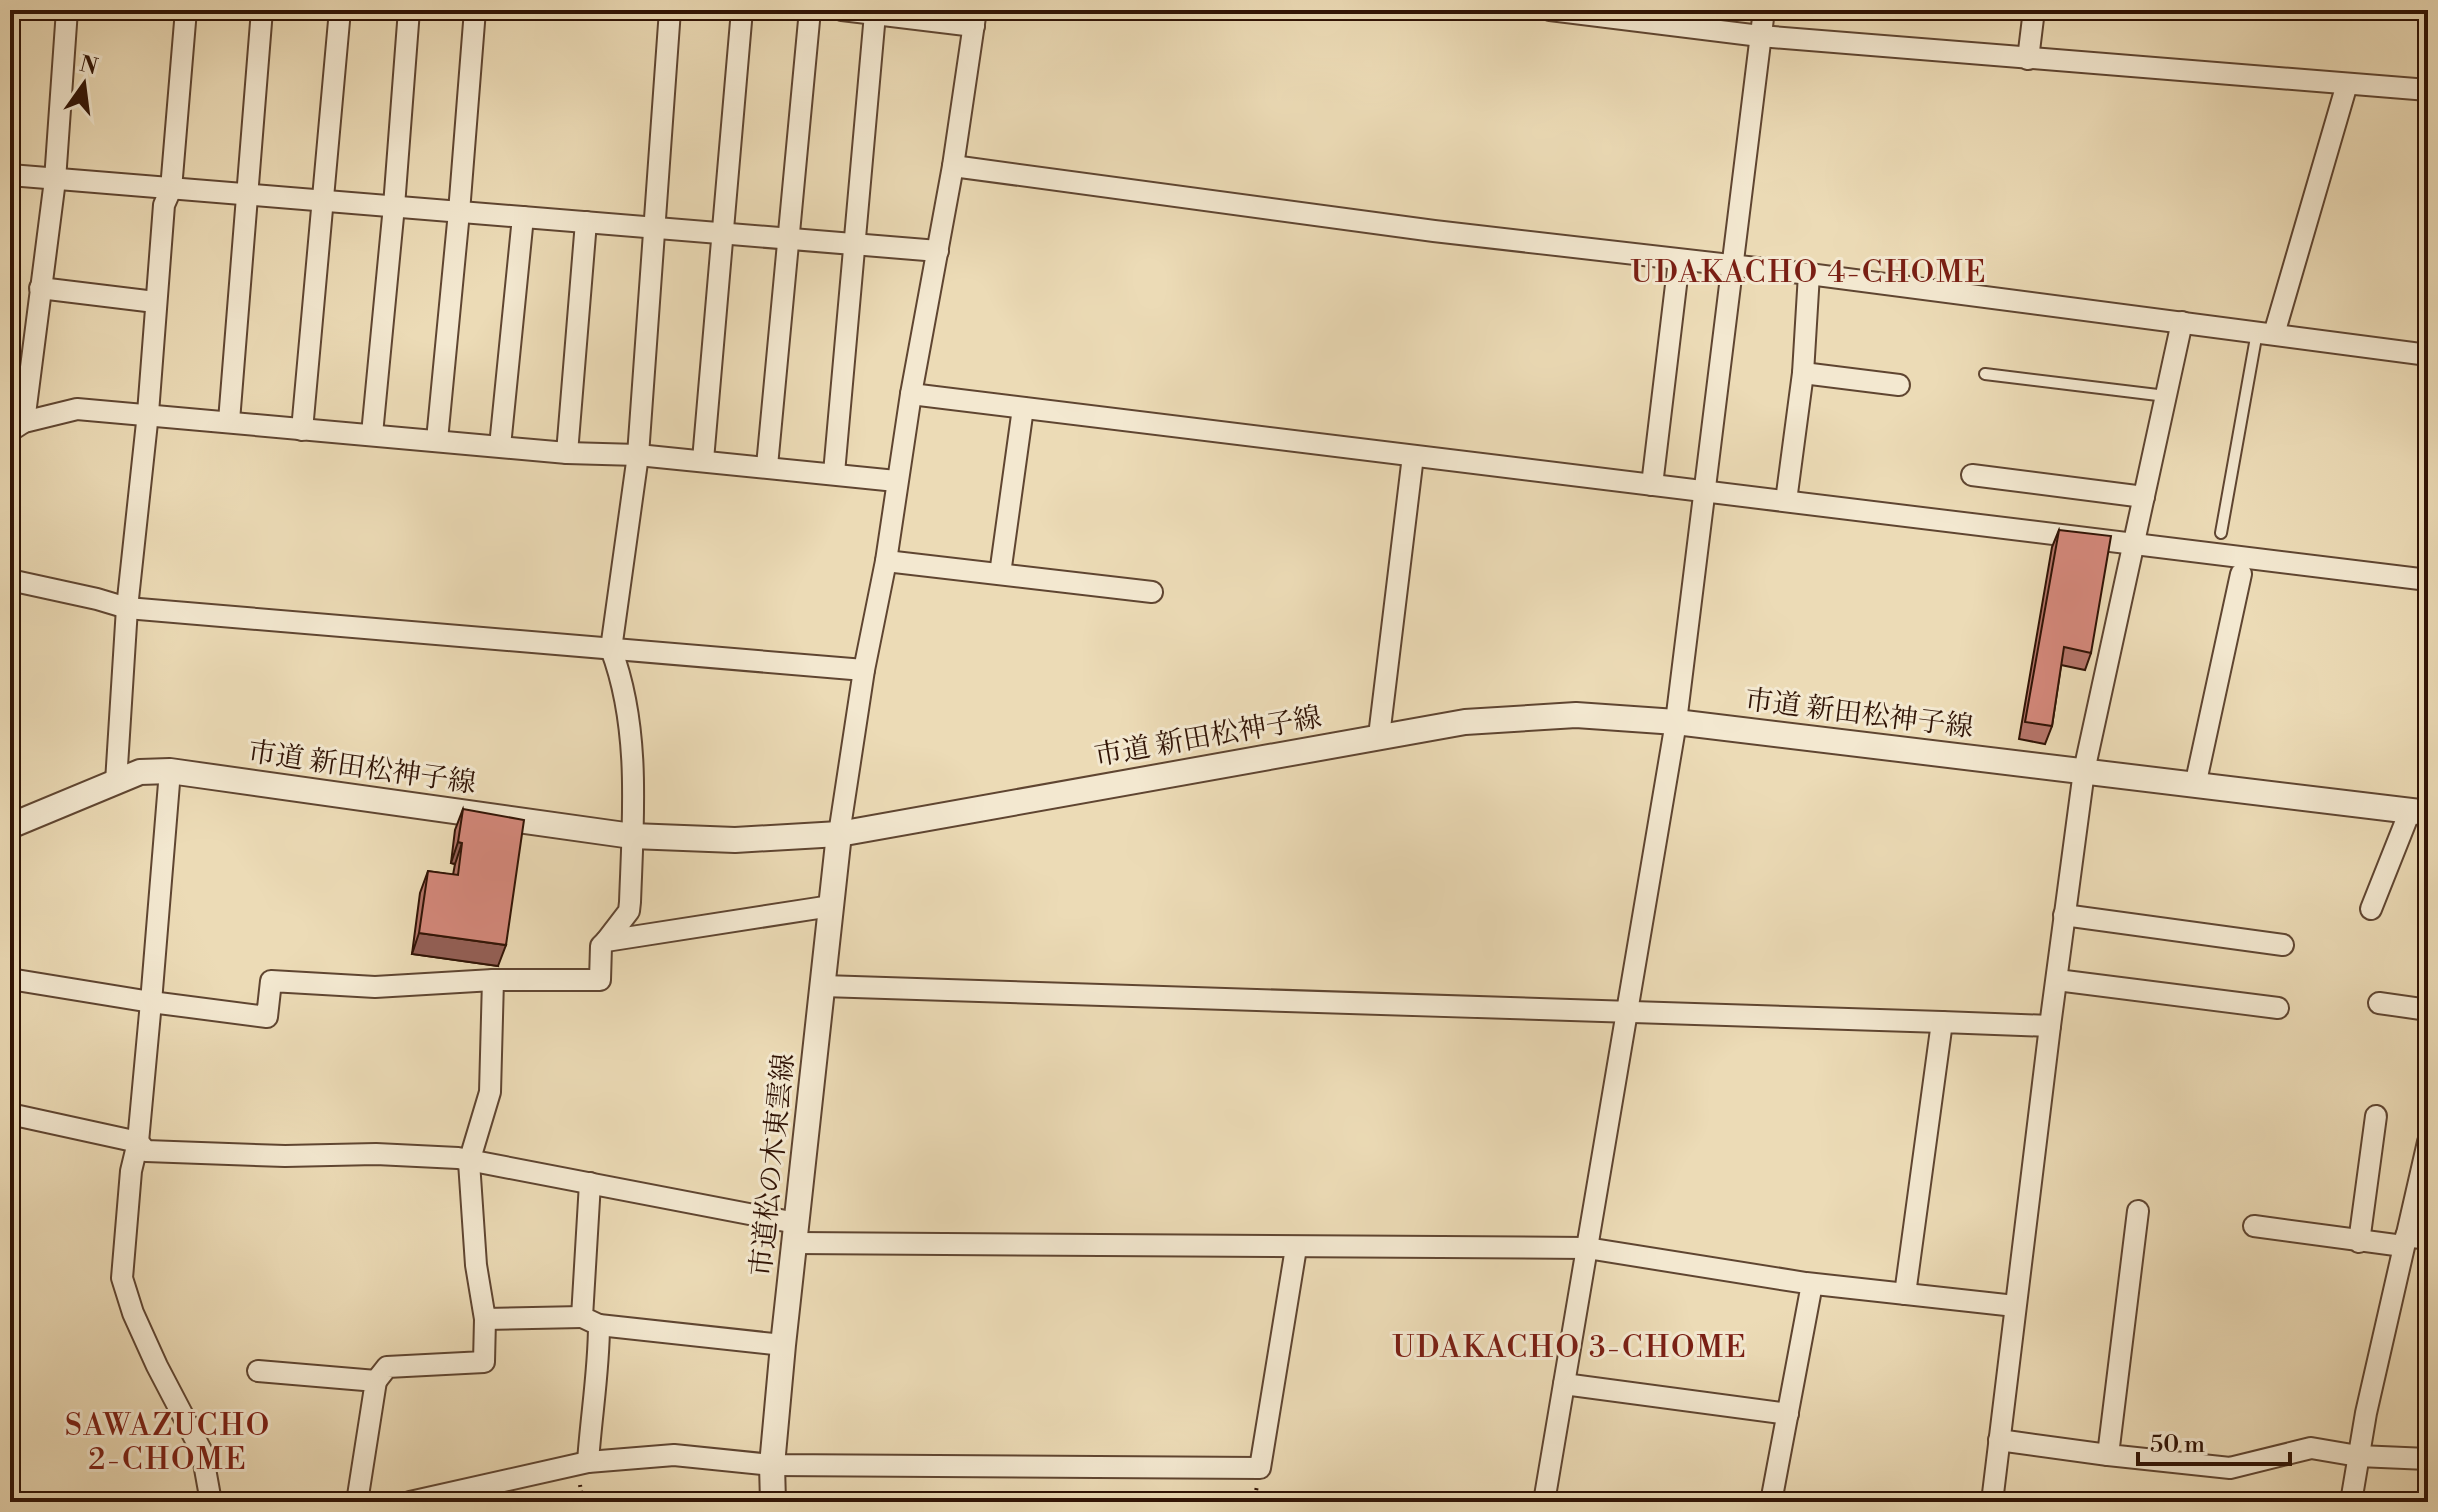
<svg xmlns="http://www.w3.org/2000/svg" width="2438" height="1512" font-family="'Libre Bodoni','Noto Serif JP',serif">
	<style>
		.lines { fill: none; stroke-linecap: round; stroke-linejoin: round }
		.service-casing { stroke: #5f4531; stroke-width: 14 }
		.minor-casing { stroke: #5f4531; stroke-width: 24 }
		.tertiary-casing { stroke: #5f4531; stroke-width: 28 }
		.path { stroke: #301305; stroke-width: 4; stroke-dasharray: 2 4; stroke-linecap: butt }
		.service { stroke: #f3e8d0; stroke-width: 10 }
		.minor { stroke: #f3e8d0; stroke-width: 20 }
		.tertiary { stroke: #f3e8d0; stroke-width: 24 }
		.wall { fill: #b6756a; stroke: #301305; stroke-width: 2 }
		.shaded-wall { fill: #945f56; stroke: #301305; stroke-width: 2 }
		.building { fill: #d4887b; stroke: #301305; stroke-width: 2 }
		.labels { text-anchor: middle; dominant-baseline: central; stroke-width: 6; stroke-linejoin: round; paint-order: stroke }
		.street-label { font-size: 28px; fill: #301305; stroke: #f3e8d0 }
		.neighbourhood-label { font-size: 30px; letter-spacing: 2px; fill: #7a1f14; stroke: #f3e8d0 }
	</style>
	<rect width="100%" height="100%" fill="#ecdbb6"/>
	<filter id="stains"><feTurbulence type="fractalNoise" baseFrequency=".0025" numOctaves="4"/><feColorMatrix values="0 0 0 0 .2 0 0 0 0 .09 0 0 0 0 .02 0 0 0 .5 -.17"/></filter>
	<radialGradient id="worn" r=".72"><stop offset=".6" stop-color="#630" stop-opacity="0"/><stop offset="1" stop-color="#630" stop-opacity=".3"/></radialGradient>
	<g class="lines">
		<defs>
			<g id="service">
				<polyline points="1985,374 2166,396"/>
				<polyline points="2221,533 2257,332"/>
			</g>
			<g id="minor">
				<polyline points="842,10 974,26"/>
				<polyline points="1550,10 1760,36 2428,90"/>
				<polyline points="2028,59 2034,10"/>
				<polyline points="953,166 1434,231 1809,274 2428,355"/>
				<polyline points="10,175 938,251"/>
				<polyline points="40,288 155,302"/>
				<polyline points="2274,334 2347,84"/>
				<polyline points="1803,373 1899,385"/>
				<polyline points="911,394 2428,580"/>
				<polyline points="229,421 262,10"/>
				<polyline points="24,422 55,180 67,10"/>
				<polyline points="302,430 340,10"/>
				<polyline points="10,431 24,422 77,409 567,453 638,455 896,481"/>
				<polyline points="372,434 394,206 409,10"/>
				<polyline points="437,440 459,212 475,10"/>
				<polyline points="500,446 523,217"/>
				<polyline points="567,453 586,222"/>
				<polyline points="703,460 742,10"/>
				<polyline points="767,466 810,10"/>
				<polyline points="834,473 875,14"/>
				<polyline points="1972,475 2144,497"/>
				<polyline points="1652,485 1679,260"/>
				<polyline points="1786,501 1803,373 1809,274"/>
				<polyline points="886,561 1152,592"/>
				<polyline points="1000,574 1023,408"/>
				<polyline points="10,580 97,599 127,608 864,670"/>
				<polyline points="1379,736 1413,456"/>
				<polyline points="170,771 151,1002 138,1142 131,1171 122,1278 133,1313 157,1366 202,1452 211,1502"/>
				<polyline points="116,782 127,608 148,413 164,205 171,189 186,10"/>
				<polyline points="2195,786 2241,574"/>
				<polyline points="839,834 864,670 886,561 911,394 953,166 976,10"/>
				<polyline points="2371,909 2410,811"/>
				<polyline points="2064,915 2283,945"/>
				<path d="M606 941 629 911 630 902C633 819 641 728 611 649L638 455 670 10"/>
				<polyline points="10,979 151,1002 267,1017 271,981 375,987 493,980 600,980 601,946 606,941 831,906"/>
				<polyline points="493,980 490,1092 469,1162 476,1265 485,1319 582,1317"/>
				<polyline points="2057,980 2278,1008"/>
				<polyline points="823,986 1942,1022"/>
				<polyline points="2379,1003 2428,1010"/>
				<polyline points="10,1114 138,1142 146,1151 285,1156 376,1154 458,1158 796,1223"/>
				<polyline points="2138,1211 2108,1455 2230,1468 2311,1448 2358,1456 2428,1459"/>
				<polyline points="2254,1226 2403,1246"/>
				<polyline points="2406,1236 2428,1239"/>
				<polyline points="2359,1242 2376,1116"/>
				<polyline points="796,1243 1587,1248 1806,1283 2015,1306"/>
				<polyline points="1905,1294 1942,1022 2050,1026"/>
				<polyline points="599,1325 783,1345"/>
				<polyline points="258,1371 376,1381 357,1502"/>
				<polyline points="376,1381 387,1367 484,1362 485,1319"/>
				<polyline points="1564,1384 1788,1414"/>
				<polyline points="1999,1440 2108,1455"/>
				<path d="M588 1462C591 1417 599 1370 599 1325L582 1317 590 1183"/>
				<polyline points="410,1502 588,1462 674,1455 772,1465 1260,1468 1296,1248"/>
				<polyline points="1544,1502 1676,722 1764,10"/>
				<polyline points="1771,1502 1812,1284"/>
				<polyline points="1992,1502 2050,1026 2084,771 2182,322"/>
				<polyline points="2351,1502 2366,1413 2428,1142"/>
			</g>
			<g id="tertiary">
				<polyline points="10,826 140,772 170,771 632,836 735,840 839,834 1465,722 1576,715 1676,722 2428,813"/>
				<polyline points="773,1502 772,1465 783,1345 839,834"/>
			</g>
		</defs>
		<use href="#service" class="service-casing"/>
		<use href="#minor" class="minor-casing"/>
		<use href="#tertiary" class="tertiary-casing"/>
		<g class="path">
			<polyline points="580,1485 583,1502"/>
			<polyline points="1254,1502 1257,1486"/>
		</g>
		<use href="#service" class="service"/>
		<use href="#minor" class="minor"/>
		<use href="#tertiary" class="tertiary"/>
	</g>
	<g class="wall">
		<polygon points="2059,530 2091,653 2085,670 2061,665 2052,726 2045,744 2019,739 2052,547"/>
		<polygon points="463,809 498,966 412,954 420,893 428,871 453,875 455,864 451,863 455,830"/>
	</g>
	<g class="shaded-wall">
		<polygon points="458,842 462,843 455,864 451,863"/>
		<polygon points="419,933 506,945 498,966 412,954"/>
	</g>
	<g class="building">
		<polygon points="2059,530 2111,536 2091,653 2064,647 2052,726 2025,722"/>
		<polygon points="463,809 524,820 506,945 419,933 428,871 458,875 462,843 458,842"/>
	</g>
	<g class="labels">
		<g class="street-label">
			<text transform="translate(1859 714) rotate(7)">市道 新田松神子線</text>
			<text transform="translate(1208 737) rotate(-10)">市道 新田松神子線</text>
			<text transform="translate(362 768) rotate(8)">市道 新田松神子線</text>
			<text transform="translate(773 1165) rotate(-84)">市道松の木東雲線</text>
		</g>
		<g class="neighbourhood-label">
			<text x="1809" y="273">UDAKACHO 4-CHOME</text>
			<text x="1570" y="1348">UDAKACHO 3-CHOME</text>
			<text x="168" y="1426">SAWAZUCHO<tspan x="168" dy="34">2-CHOME</tspan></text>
		</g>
	</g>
	<rect width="2438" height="1512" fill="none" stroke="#ecdbb6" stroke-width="40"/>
	<rect x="12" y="12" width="2414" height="1488" fill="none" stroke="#301305" stroke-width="4"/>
	<rect x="20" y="20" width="2398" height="1472" fill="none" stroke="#301305" stroke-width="2"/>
	<g transform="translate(84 84) rotate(14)" stroke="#f3e8d0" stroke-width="6" paint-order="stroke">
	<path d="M0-6L14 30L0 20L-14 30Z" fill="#301305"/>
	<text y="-12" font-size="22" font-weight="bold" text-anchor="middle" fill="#301305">N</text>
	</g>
	<path d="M2138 1452v12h152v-12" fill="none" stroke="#301305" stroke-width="4"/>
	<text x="2150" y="1452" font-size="24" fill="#301305" stroke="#f3e8d0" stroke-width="6" paint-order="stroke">50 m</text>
	<rect width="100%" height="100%" filter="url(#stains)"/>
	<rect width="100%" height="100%" fill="url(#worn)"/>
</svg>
